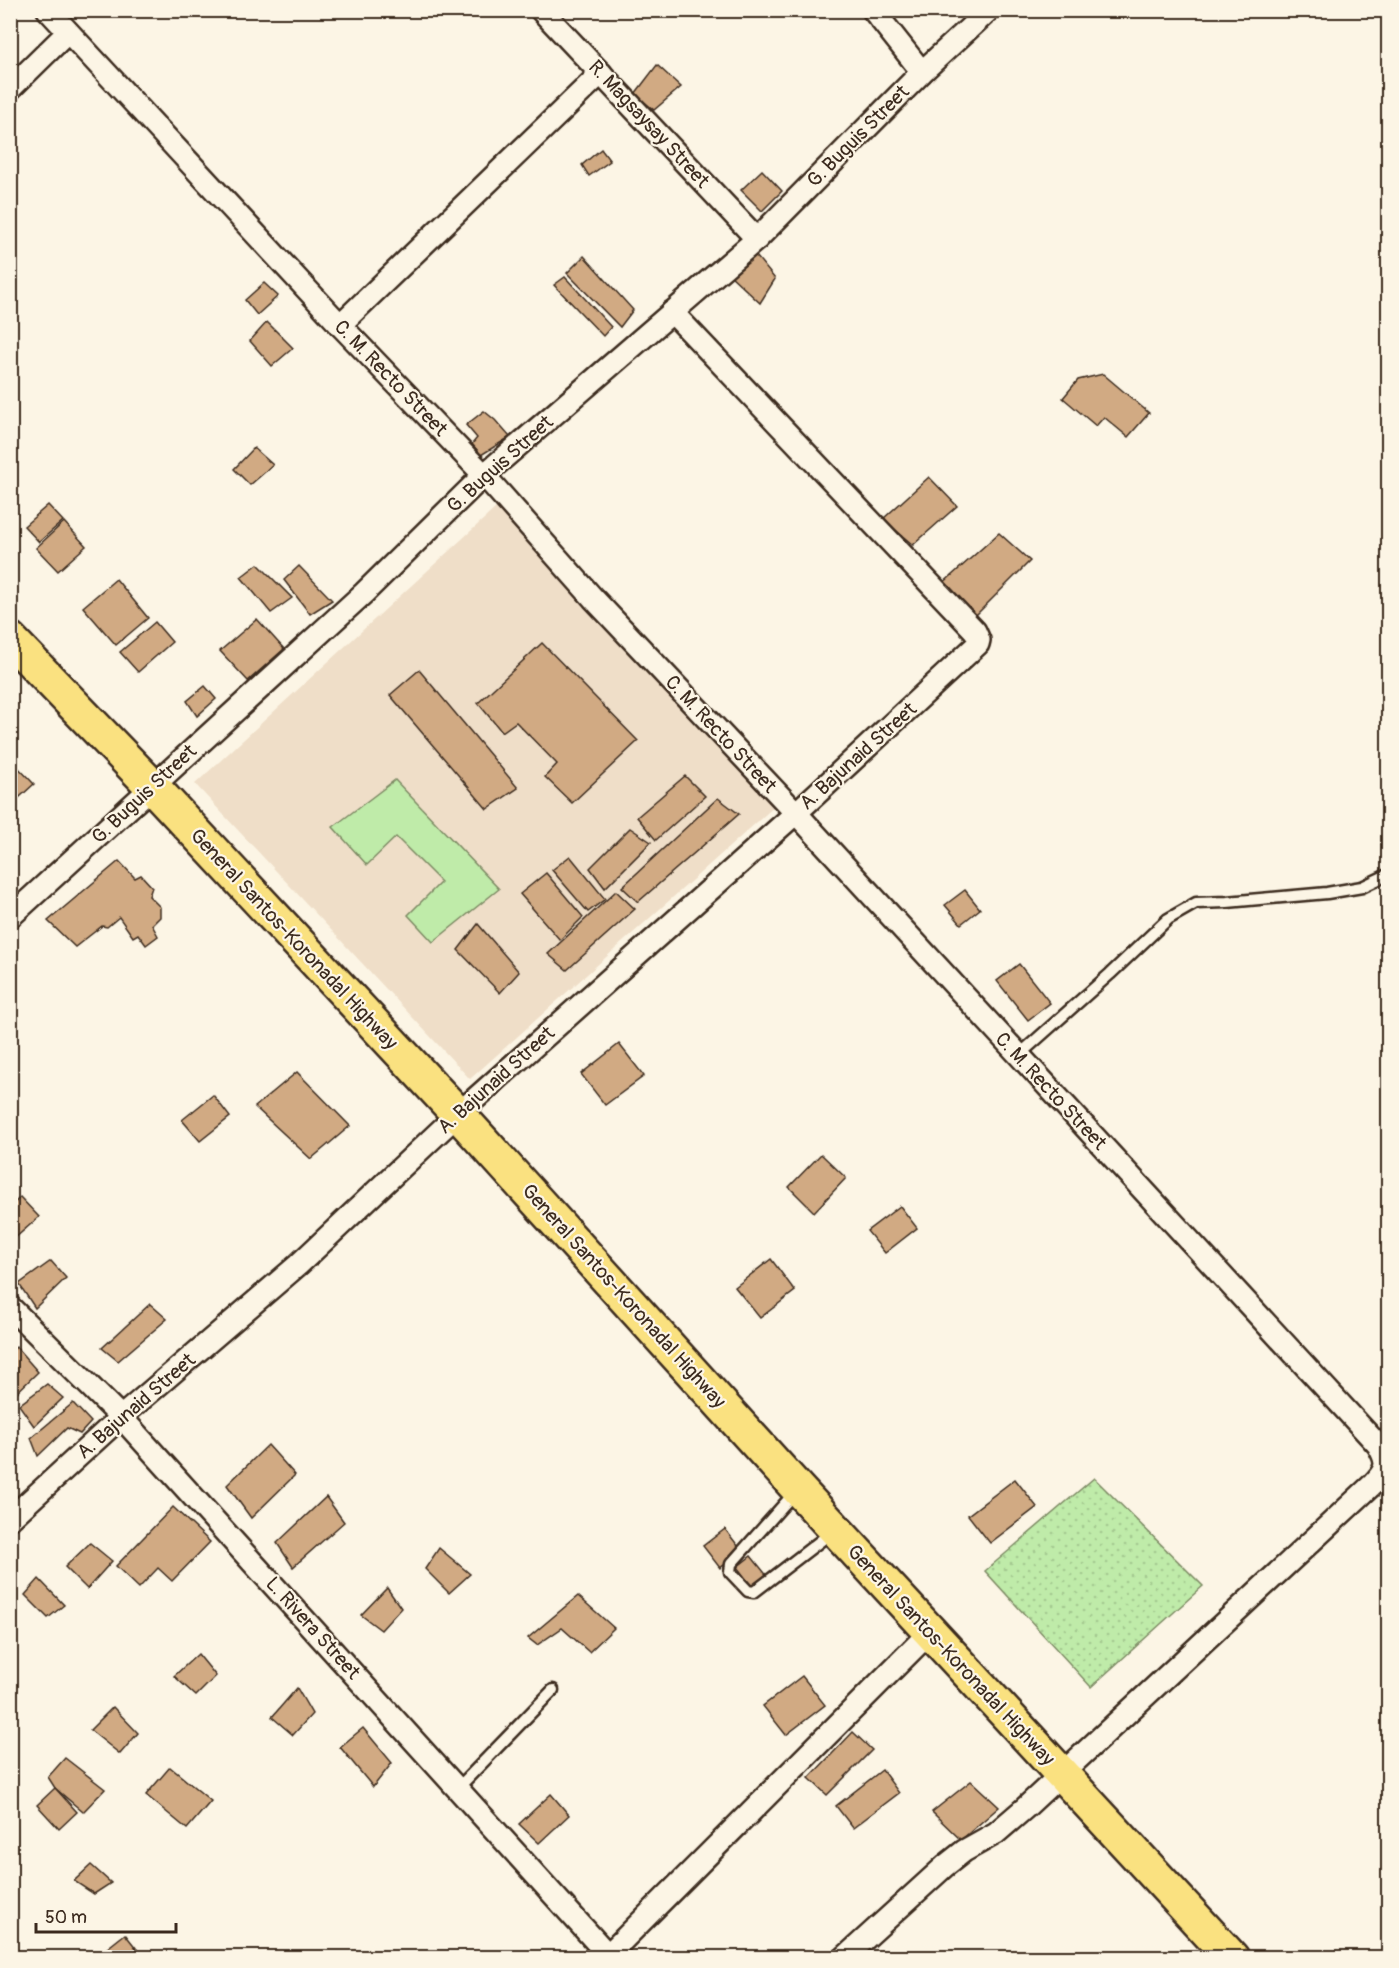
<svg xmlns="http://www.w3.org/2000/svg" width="1399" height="1968" font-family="Pangolin,sans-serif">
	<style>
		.built { fill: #efdec8 }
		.grass { fill: url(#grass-dots); stroke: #7d8a64; stroke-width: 1.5 }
		.garden { fill: #bfeba9; stroke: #7d8a64; stroke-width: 1.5 }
		.building { fill: #d1aa83; stroke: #3b2a1e; stroke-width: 1.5 }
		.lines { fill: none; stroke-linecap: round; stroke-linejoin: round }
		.lane-casing { stroke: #3b2a1e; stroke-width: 15 }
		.street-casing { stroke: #3b2a1e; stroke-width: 26 }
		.highway-casing { stroke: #3b2a1e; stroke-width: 38 }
		.lane { stroke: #fcf5e5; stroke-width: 10 }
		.street { stroke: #fcf5e5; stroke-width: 21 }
		.highway { stroke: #fae180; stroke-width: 33 }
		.labels { text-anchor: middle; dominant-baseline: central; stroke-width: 4.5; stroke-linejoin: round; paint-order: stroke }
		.street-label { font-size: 20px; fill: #3b2a1e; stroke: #fcf5e5 }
	</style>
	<defs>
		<pattern id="grass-dots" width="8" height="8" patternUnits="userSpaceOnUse" patternTransform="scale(1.5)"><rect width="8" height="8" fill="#bfeba9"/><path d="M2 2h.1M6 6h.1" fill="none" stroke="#a5ca91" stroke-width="1.8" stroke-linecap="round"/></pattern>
	</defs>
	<rect width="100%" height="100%" fill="#fcf5e5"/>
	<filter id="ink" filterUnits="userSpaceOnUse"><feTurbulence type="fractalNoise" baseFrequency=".0167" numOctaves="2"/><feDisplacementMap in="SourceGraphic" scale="12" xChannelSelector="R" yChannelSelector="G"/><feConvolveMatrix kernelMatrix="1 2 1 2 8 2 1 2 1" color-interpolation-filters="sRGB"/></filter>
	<g filter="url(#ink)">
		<polygon class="built" points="497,507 776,805 470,1079 195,784"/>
		<polygon class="grass" points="1094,1478 1203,1586 1091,1687 985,1571"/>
		<polygon class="garden" points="395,780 499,889 433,942 408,915 441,882 396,837 367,865 333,827"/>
		<g class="building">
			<polygon points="657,65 681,87 654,110 635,94"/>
			<polygon points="601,149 610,161 589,176 582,165"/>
			<polygon points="762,170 782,191 762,211 741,190"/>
			<polygon points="752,251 775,279 760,303 729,274"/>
			<polygon points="584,256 633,310 620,327 567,273"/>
			<polygon points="565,277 611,327 603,336 554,285"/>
			<polygon points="264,283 278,296 257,315 245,300"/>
			<polygon points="267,322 293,348 272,366 250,341"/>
			<polygon points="1103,374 1149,413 1128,437 1104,417 1096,426 1063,398 1078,380"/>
			<polygon points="484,411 495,420 510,437 481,455 472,444 477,438 466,425"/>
			<polygon points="254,448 273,465 250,485 234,469"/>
			<polygon points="929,477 957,506 913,545 883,519"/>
			<polygon points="48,505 63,521 39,542 24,526"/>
			<polygon points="64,522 86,546 58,571 36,548"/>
			<polygon points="999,533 1030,561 976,615 941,585"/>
			<polygon points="258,564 292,598 271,613 241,577"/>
			<polygon points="299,566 332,600 310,614 284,580"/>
			<polygon points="116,579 148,618 116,645 83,607"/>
			<polygon points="257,619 284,649 248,681 220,651"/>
			<polygon points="155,622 172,642 138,672 120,652"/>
			<polygon points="542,643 638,741 572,803 545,777 557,764 516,722 502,732 478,703"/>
			<polygon points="419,670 518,788 487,809 390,695"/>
			<polygon points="205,686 216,699 197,716 187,701"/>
			<polygon points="10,759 34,784 10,806"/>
			<polygon points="685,776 705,796 656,840 637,817"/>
			<polygon points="718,798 739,814 638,902 622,887"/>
			<polygon points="630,828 651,842 605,888 590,868"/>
			<polygon points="570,856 605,899 588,912 552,870"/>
			<polygon points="119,861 135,878 141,875 152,887 149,896 160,907 160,917 152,925 158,936 146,945 138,934 133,937 119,917 107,927 102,926 75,947 48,921"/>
			<polygon points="546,873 583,917 560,940 520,894"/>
			<polygon points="965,890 980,909 961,924 945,905"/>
			<polygon points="616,891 635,909 567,970 548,954"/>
			<polygon points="478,924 519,972 500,993 458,950"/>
			<polygon points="1019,964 1050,1003 1028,1020 997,981"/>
			<polygon points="619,1044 644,1076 605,1105 581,1074"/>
			<polygon points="297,1072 350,1126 311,1159 255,1107"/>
			<polygon points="213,1095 230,1117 200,1141 182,1120"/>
			<polygon points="821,1154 846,1178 814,1212 789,1187"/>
			<polygon points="20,1197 39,1217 15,1238 10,1235 10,1208"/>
			<polygon points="900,1206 917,1228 885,1253 867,1231"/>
			<polygon points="771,1259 795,1291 760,1318 735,1287"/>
			<polygon points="51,1261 66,1278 35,1308 19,1284"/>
			<polygon points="150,1304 167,1319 118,1361 102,1348"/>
			<polygon points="16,1347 38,1372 10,1399 10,1353"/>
			<polygon points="47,1384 63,1398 34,1426 19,1405"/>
			<polygon points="73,1403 91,1422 80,1434 67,1428 38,1456 31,1438"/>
			<polygon points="268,1445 295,1475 251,1518 227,1485"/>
			<polygon points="1015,1479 1037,1507 990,1543 968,1515"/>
			<polygon points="326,1497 344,1522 293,1567 277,1543"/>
			<polygon points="173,1507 210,1542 172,1581 158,1568 139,1588 116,1566"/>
			<polygon points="725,1529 742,1551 720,1568 703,1546"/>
			<polygon points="90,1543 112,1561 87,1589 65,1567"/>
			<polygon points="439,1548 470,1574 449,1593 425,1569"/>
			<polygon points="751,1556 769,1578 754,1589 737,1567"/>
			<polygon points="39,1579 64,1605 48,1618 25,1595"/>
			<polygon points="387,1588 401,1608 381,1630 361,1615"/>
			<polygon points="578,1596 614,1628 589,1652 562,1628 537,1645 528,1638"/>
			<polygon points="198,1654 216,1676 196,1696 174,1676"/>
			<polygon points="802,1676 825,1705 786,1735 763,1706"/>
			<polygon points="297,1688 312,1714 293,1735 272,1717"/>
			<polygon points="113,1707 138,1733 120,1754 90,1730"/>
			<polygon points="363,1728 392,1763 373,1787 340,1747"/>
			<polygon points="853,1732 872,1750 827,1795 809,1778"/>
			<polygon points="65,1758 105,1789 83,1812 55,1788 48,1777"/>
			<polygon points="170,1767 211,1801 187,1829 146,1795"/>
			<polygon points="882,1770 899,1793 853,1828 836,1806"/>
			<polygon points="971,1781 999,1807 961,1840 932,1812"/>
			<polygon points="55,1788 77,1812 59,1829 37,1805"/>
			<polygon points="551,1794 569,1815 539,1843 519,1824"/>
			<polygon points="91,1865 111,1883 94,1894 74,1881"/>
			<polygon points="125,1934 144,1958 96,1957"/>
		</g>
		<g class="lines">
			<defs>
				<g id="lane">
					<polyline points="1019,1055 1110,974 1168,919 1196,903 1227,902 1327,893 1362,887 1387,875"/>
					<polyline points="796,1491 731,1564 730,1572 748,1591 754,1592 832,1532"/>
					<polyline points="458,1788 553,1690"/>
				</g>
				<g id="street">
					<path d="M48 10 340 325 484 475 593 598 796 813 1378 1445C1388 1463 1388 1468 1373 1484L1025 1808 996 1833 964 1851 945 1866 844 1958"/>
					<polyline points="541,10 757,239"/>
					<polyline points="873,10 922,72"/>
					<polyline points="10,89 68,32"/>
					<polyline points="340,325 601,73"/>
					<polyline points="10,917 364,593 484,475 757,239 922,72 989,10"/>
					<polyline points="10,1307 121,1417 608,1955 930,1632"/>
					<polyline points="10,1519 121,1417 298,1265 458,1114 796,813 978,644 979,640 975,631 672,312"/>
				</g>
				<polyline id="highway" points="10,639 152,786 458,1114 798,1489 1232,1958"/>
			</defs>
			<use href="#lane" class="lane-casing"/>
			<use href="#street" class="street-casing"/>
			<use href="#highway" class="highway-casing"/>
			<use href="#lane" class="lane"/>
			<use href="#street" class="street"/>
			<use href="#highway" class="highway"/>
		</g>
	</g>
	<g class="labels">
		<g class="street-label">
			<text transform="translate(649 124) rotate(47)">R. Magsaysay Street</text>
			<text transform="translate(858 136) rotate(-45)">G. Buguis Street</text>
			<text transform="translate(391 378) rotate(46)">C. M. Recto Street</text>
			<text transform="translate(500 464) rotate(-42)">G. Buguis Street</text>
			<text transform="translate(721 734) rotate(47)">C. M. Recto Street</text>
			<text transform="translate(858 756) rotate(-42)">A. Bajunaid Street</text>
			<text transform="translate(144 794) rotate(-43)">G. Buguis Street</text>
			<text transform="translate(294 939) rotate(47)">General Santos-Koronadal Highway</text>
			<text transform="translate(496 1080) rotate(-42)">A. Bajunaid Street</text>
			<text transform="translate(1051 1091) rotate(47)">C. M. Recto Street</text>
			<text transform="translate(624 1296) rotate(48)">General Santos-Koronadal Highway</text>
			<text transform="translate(136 1406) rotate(-41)">A. Bajunaid Street</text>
			<text transform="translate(313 1628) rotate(48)">L. Rivera Street</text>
			<text transform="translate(951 1655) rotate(47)">General Santos-Koronadal Highway</text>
		</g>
	</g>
	<rect width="1399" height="1968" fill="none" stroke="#fcf5e5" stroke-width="36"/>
	<rect x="18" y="18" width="1363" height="1932" fill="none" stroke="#3b2a1e" stroke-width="2" filter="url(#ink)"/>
	<path d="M36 1923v9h140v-9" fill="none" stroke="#3b2a1e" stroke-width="3"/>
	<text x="45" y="1923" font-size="18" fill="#3b2a1e" stroke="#fcf5e5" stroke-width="4.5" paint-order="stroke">50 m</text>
</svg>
